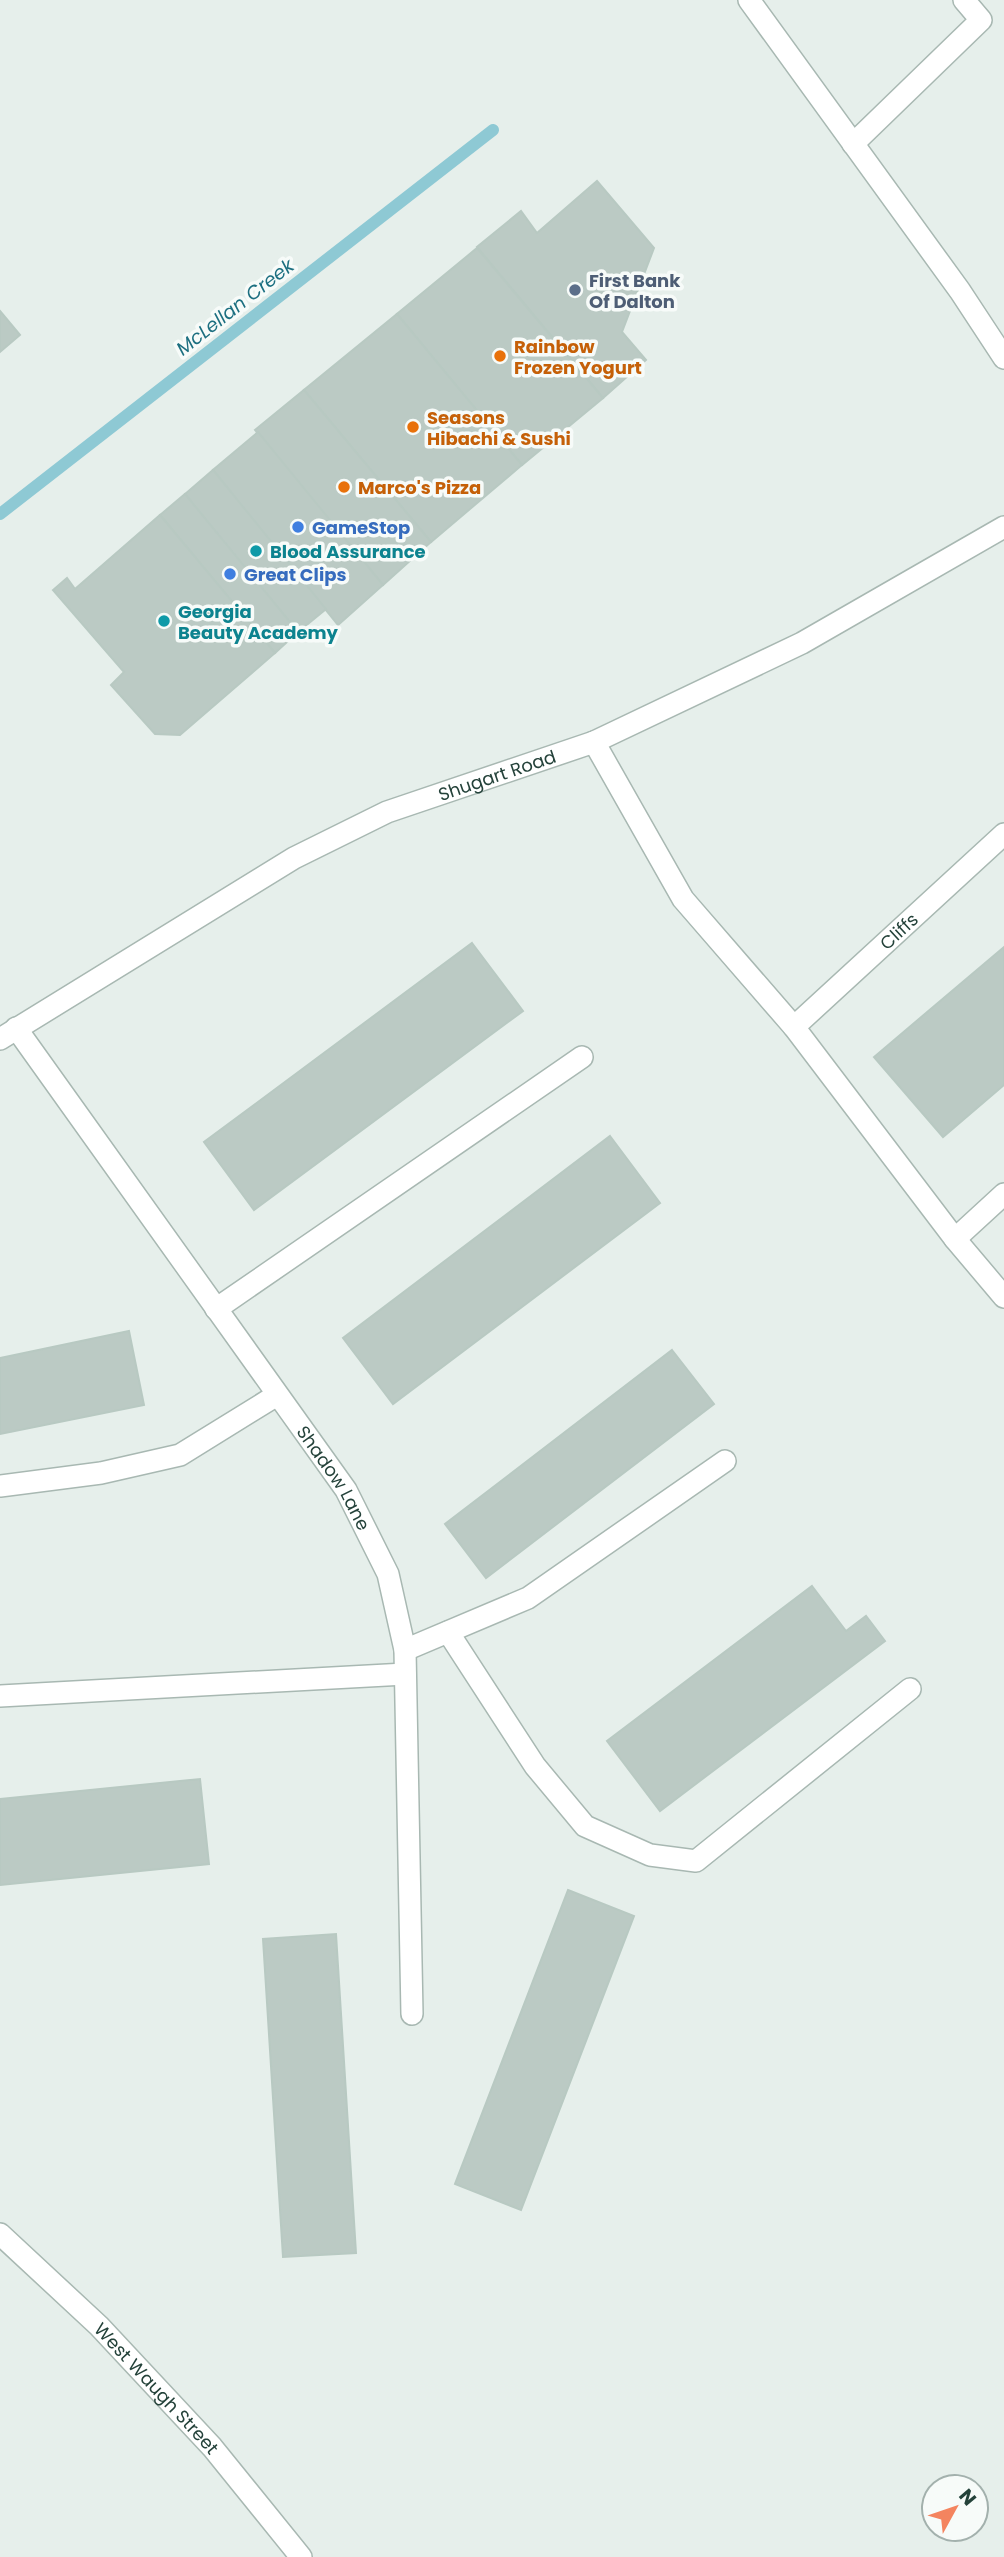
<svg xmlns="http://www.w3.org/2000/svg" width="1004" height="2557" font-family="Poppins,sans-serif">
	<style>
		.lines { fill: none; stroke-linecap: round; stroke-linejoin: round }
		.stream { stroke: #8ec9d4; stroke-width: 12 }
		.building { fill: #bbcac4; stroke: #b8c9c2; stroke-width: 2 }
		.service-casing { stroke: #a8b8b2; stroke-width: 24 }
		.minor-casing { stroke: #a8b8b2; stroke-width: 24 }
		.tertiary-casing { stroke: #a8b8b2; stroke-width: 24 }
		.service { stroke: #fff; stroke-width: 21 }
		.minor { stroke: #fff; stroke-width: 21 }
		.tertiary { stroke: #fff; stroke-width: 21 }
		.service-dot { fill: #5c6f8a; stroke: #f7fbf9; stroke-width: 2.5 }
		.food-dot { fill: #e8710a; stroke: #f7fbf9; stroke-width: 2.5 }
		.shop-dot { fill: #3f7fe0; stroke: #f7fbf9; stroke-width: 2.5 }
		.culture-dot { fill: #0f9aa8; stroke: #f7fbf9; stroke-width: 2.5 }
		.labels { text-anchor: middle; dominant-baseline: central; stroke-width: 7; stroke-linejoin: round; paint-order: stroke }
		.service-label { font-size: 18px; font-weight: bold; fill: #4e5e75; stroke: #f7fbf9; text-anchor: start }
		.food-label { font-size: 18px; font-weight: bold; fill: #c56008; stroke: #f7fbf9; text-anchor: start }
		.shop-label { font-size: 18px; font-weight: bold; fill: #366cbe; stroke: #f7fbf9; text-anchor: start }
		.culture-label { font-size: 18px; font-weight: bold; fill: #0d838f; stroke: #f7fbf9; text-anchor: start }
		.street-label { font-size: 18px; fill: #24423a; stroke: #f7fbf9 }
		.water-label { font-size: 19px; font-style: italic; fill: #1c6f80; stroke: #f7fbf9 }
	</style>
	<rect width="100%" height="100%" fill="#e6efeb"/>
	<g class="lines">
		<polyline class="stream" points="0,514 493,130"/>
	</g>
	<g class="building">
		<polygon points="597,181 654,248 622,332 646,360 603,398 477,247 521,211 537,233"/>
		<polygon points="477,248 603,398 522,465 397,314"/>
		<polygon points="0,311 20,335 0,352"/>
		<polygon points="397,314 522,465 431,542 304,390"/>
		<polygon points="304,390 431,542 383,585 255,430"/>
		<polygon points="258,432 383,585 338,625 213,470"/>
		<polygon points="213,470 326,609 298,632 185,494"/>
		<polygon points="185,494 298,632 275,653 160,515"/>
		<polygon points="160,515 275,653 180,735 155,734 111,685 124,672 53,590 67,578 75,589"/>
		<polygon points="472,943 523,1011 254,1210 204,1142"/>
		<polygon points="1004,947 1004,1085 943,1137 874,1057"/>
		<polygon points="610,1136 660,1203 393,1404 343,1338"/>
		<polygon points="129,1331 144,1405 0,1434 0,1358"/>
		<polygon points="672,1350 714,1404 486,1578 445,1524"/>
		<polygon points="812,1586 846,1631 866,1616 885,1641 660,1811 607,1741"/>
		<polygon points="200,1779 209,1864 0,1885 0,1799"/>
		<polygon points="568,1890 634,1916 521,2210 455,2184"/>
		<polygon points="336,1934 356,2253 283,2257 263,1939"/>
	</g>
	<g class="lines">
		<defs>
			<g id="service">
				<polyline points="749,0 960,291 1004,358"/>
				<polyline points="853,144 981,20 964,0"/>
				<polyline points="0,1486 101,1473 180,1455 277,1395"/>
				<polyline points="448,1632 535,1766 585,1826 650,1855 696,1861 910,1689"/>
				<polyline points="0,1696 405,1674"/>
			</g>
			<g id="minor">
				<polyline points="594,742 683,899 794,1027 955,1239 1004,1297"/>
				<path id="s1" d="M794 1027 1004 834"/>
				<path id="s2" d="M16 1028 346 1490 388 1574 405 1650 412 2014"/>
				<polyline points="955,1239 1004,1194"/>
				<polyline points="216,1309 582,1057"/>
				<polyline points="405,1650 528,1598 725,1461"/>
			</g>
			<g id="tertiary">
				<path id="s3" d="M0 1039 294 858 387 812 594 742 802 643 1004 527"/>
				<path id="s4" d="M0 2234 99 2326 212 2447 301 2557"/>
			</g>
		</defs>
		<use href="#service" class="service-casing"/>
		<use href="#minor" class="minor-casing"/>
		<use href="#tertiary" class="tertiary-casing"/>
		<use href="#service" class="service"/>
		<use href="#minor" class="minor"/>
		<use href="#tertiary" class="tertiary"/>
	</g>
	<circle class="service-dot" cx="575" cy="290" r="7"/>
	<g class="food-dot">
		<circle cx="500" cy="356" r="7"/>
		<circle cx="413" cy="427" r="7"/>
		<circle cx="344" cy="487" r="7"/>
	</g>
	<g class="shop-dot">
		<circle cx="298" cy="527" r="7"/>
		<circle cx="230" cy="574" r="7"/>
	</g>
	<g class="culture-dot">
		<circle cx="256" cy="551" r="7"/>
		<circle cx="164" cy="621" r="7"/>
	</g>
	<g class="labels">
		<g class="service-label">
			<text x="589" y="280">First Bank<tspan x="589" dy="21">Of Dalton</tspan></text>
		</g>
		<g class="food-label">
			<text x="514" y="346">Rainbow<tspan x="514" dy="21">Frozen Yogurt</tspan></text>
			<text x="427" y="417">Seasons<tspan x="427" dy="21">Hibachi &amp; Sushi</tspan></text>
			<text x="358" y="487">Marco's Pizza</text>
		</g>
		<g class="shop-label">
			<text x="312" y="527">GameStop</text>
			<text x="244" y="574">Great Clips</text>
		</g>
		<g class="culture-label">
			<text x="270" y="551">Blood Assurance</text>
			<text x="178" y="611">Georgia<tspan x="178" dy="21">Beauty Academy</tspan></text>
		</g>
		<g class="street-label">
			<text stroke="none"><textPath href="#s3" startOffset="565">Shugart Road</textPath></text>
			<text stroke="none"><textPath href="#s1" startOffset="142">Cliffs</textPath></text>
			<text stroke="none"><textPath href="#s2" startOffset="551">Shadow Lane</textPath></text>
			<text stroke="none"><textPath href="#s4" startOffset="220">West Waugh Street</textPath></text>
		</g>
		<g class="water-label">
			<text transform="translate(235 307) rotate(-38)">McLellan Creek</text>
		</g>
	</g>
	<g transform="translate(955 2508) rotate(50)"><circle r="33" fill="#f7fbf9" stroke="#a3b1ad" stroke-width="2"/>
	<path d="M0-5L12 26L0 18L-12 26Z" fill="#f4845f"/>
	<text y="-10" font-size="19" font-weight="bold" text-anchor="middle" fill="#24423a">N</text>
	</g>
</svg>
